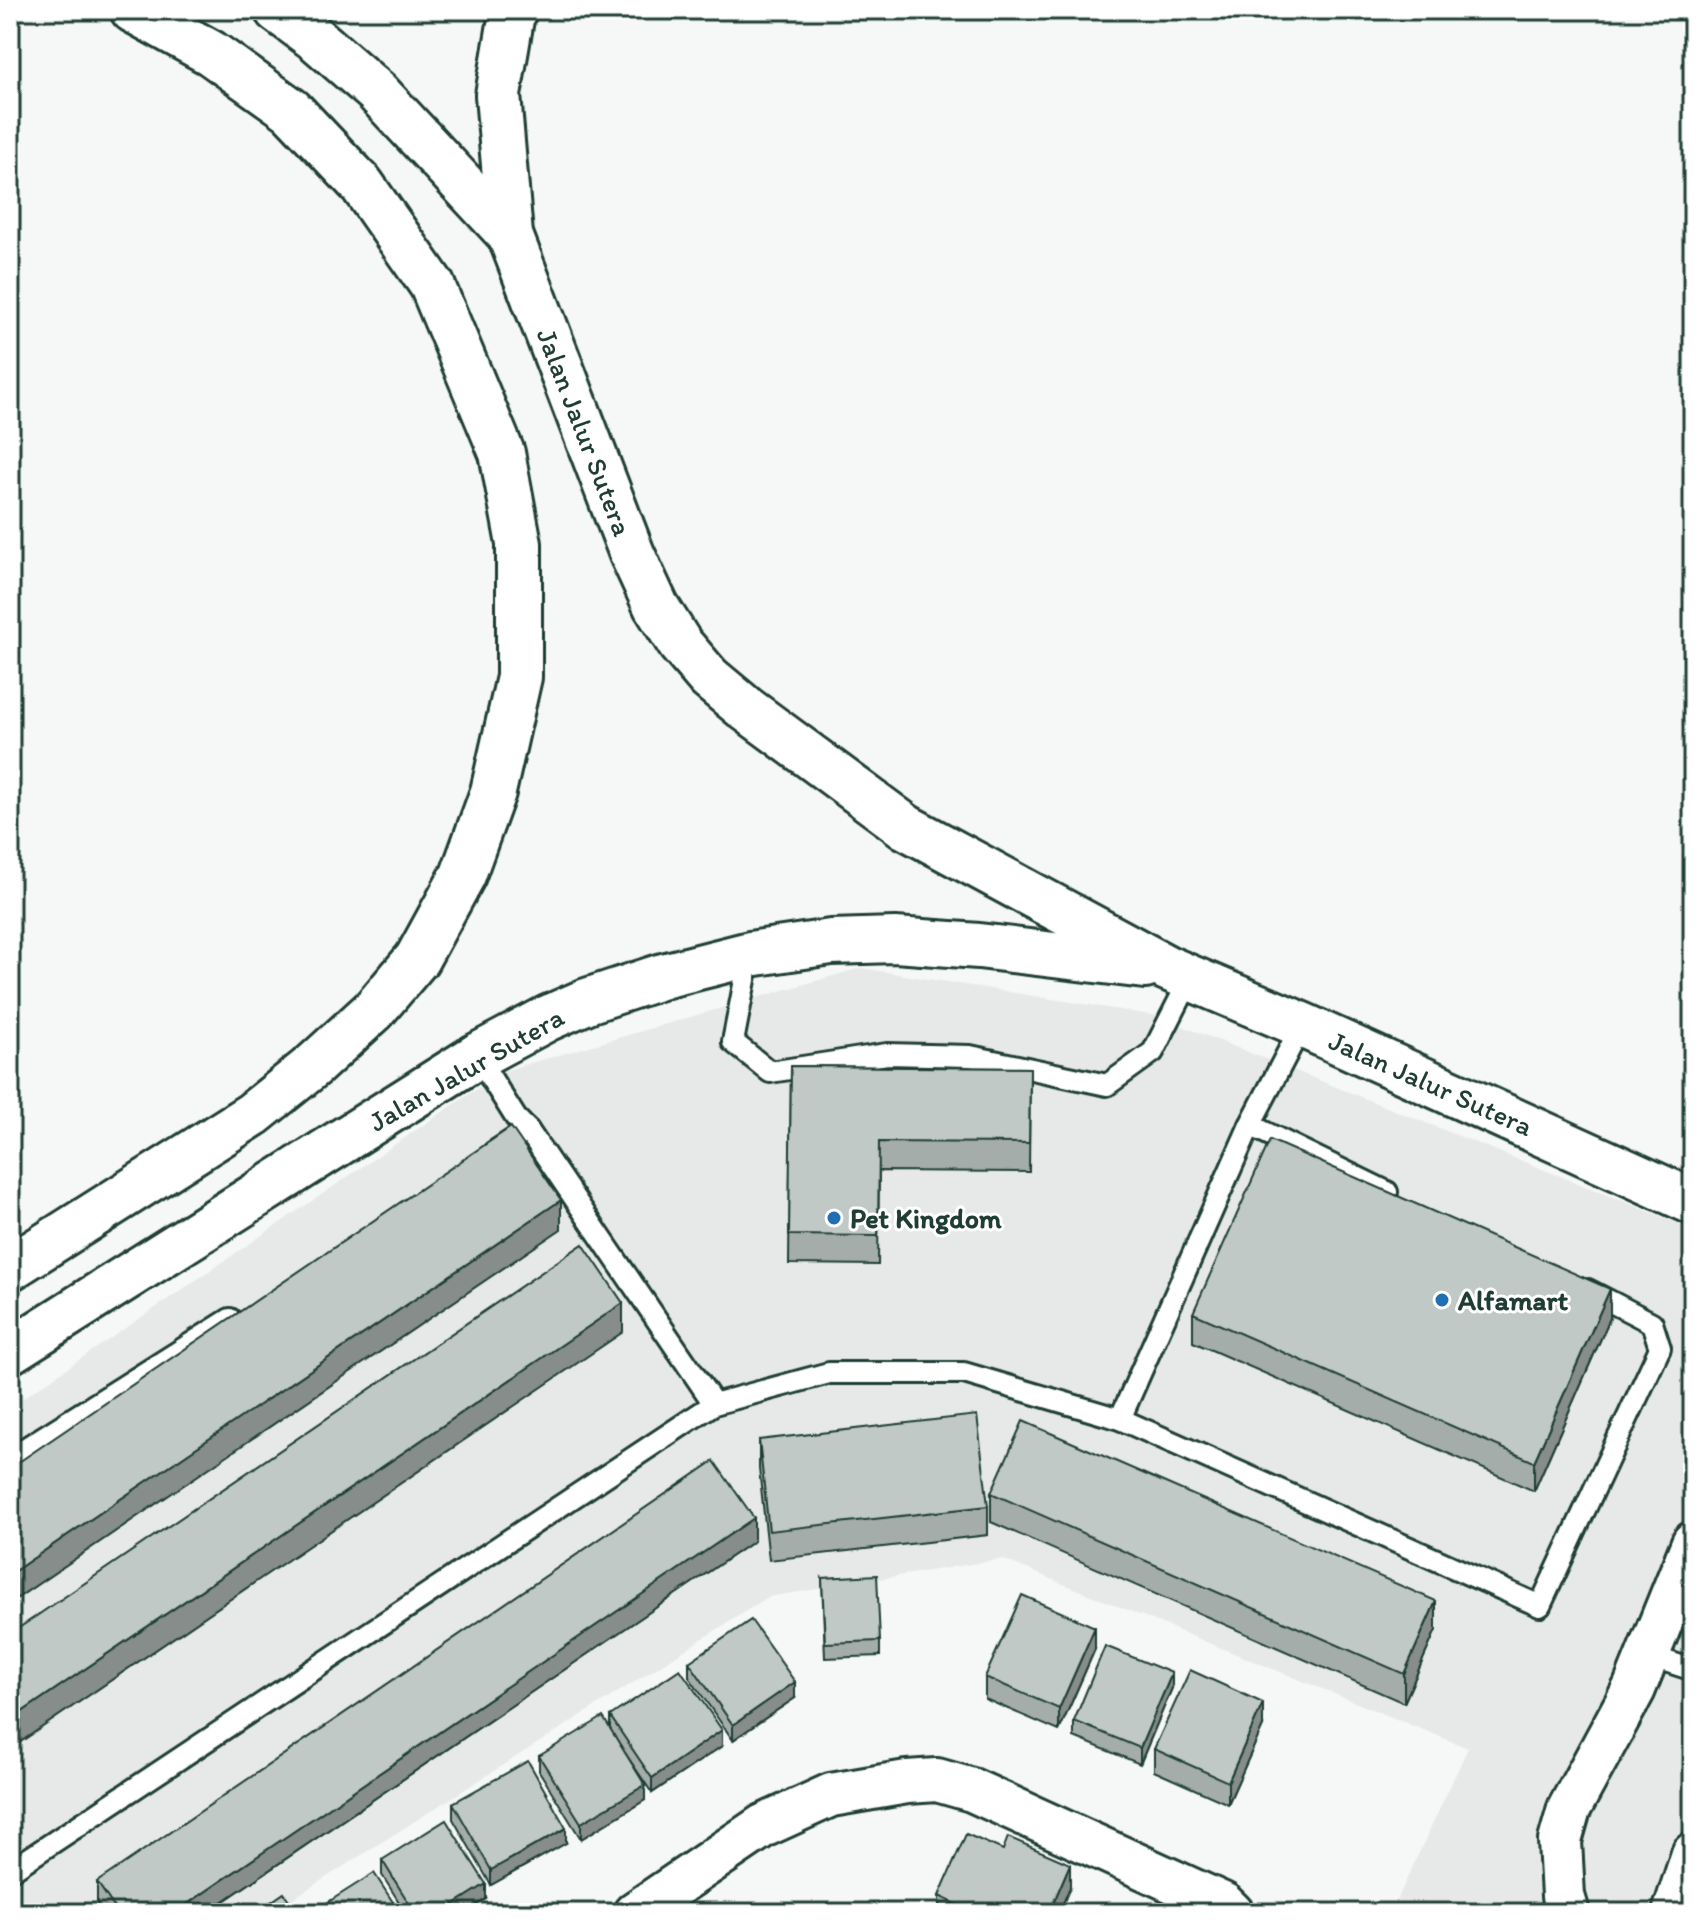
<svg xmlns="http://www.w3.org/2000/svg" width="1703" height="1923" font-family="Itim,sans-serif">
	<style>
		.built { fill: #e6e9e8 }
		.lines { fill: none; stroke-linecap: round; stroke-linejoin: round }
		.lane-casing { stroke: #1f3d34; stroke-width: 26 }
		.street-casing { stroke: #1f3d34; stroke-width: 48 }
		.secondary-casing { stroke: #1f3d34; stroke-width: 50 }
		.lane { stroke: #fff; stroke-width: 20 }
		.street { stroke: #fff; stroke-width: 42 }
		.secondary { stroke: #fff; stroke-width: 44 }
		.wall { fill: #a5adaa; stroke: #1f3d34; stroke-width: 2 }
		.shaded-wall { fill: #868d8b; stroke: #1f3d34; stroke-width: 2 }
		.building { fill: #c0c9c6; stroke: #1f3d34; stroke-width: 2 }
		.poi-dot { fill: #1f6fb2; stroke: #fff; stroke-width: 3 }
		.labels { text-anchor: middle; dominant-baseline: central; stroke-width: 6; stroke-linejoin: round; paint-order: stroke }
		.street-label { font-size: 28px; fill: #1f3d34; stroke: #fff }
		.poi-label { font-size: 28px; font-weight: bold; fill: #1f3d34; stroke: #fff; text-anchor: start }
	</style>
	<rect width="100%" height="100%" fill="#f6f7f7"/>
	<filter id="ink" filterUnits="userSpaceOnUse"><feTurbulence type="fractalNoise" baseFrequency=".0125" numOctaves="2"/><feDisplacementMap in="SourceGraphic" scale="16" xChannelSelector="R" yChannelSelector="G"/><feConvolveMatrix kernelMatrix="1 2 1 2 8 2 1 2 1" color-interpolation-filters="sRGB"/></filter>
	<g filter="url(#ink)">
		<polygon class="built" points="861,968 1157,1016 1693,1229 1693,1913 1391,1913 1468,1748 1002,1559 768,1597 270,1913 10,1913 10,1407 503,1071"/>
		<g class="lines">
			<defs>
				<g id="lane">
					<polyline points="750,954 733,1042 770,1072 887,1054 970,1056 1107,1085 1153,1052 1190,979"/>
					<polyline points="477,1056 516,1118 528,1130 714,1404"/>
					<polyline points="1250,1125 1387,1192"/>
					<polyline points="494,1152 528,1130"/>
					<polyline points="1120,1419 1250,1125 1302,1025"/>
					<polyline points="10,1458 230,1319"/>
					<polyline points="1647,1655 1693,1670"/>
					<polyline points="10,1871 714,1404 829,1373 964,1373 1120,1419 1540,1606 1660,1348 1652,1323 1588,1290"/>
				</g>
				<g id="street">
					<polyline points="635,1913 763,1826 831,1795 907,1782 937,1780 972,1790 1223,1904 1232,1913"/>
					<polyline points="1568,1913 1563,1896 1560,1841 1569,1809 1634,1689 1693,1543"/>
					<polyline points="1674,1913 1693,1854"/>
				</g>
				<g id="secondary">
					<polyline points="277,10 316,39 377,92 510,235"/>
					<polyline points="514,10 511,19 498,95 510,235 632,554 656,606 680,644 709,678 745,708 906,827 1167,968 1302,1025 1693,1202"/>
					<polyline points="10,1268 253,1114 314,1065 373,1011 417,959 463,875 493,792 519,677 519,544 502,453 432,285 362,185 291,110 211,53 133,10"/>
					<polyline points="10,1351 477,1056 548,1018 587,1001 663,976 750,954 831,942 895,940 979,946 1145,966"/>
				</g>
			</defs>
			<use href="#lane" class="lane-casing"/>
			<use href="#street" class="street-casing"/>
			<use href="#secondary" class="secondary-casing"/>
			<use href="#lane" class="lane"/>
			<use href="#street" class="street"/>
			<use href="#secondary" class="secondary"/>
		</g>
		<g class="wall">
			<polygon points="791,1066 1030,1068 1029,1172 879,1171 878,1265 789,1264"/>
			<polygon points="1193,1313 1610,1318 1534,1491 1193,1342"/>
			<polygon points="759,1440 988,1506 988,1535 769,1560 759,1469"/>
			<polygon points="991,1493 1436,1630 1404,1703 991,1522"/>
			<polygon points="754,1541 206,1913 103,1913 97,1904 97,1882"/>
			<polygon points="822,1578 880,1641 880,1656 825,1658"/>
			<polygon points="1095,1649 1059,1731 985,1699 985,1677"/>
			<polygon points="689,1662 795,1698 733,1740 689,1677"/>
			<polygon points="1172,1688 1140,1764 1074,1737 1074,1721"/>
			<polygon points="610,1716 722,1746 652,1793 625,1753 645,1800 581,1839 539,1771 539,1756 610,1728"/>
			<polygon points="1263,1726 1228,1804 1154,1771 1154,1749"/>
			<polygon points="453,1803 566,1843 491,1885 453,1819"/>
			<polygon points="382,1860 486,1899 464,1913 406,1913 382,1875"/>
			<polygon points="1070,1887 1059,1913 939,1913 939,1896"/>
		</g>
		<g class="shaded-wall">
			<polygon points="561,1200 561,1229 10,1603 10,1574"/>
			<polygon points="1610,1289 1610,1318 1534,1491 1534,1462"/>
			<polygon points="623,1303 623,1332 10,1749 10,1720"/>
			<polygon points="754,1518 754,1541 206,1913 174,1913"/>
			<polygon points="1436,1601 1436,1630 1404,1703 1404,1674"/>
			<polygon points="1095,1627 1095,1649 1059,1731 1059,1709"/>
			<polygon points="1172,1673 1172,1688 1140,1764 1140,1748"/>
			<polygon points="795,1682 795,1698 733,1740 733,1725"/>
			<polygon points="1263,1703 1263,1726 1228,1804 1228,1782"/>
			<polygon points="722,1730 722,1746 652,1793 652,1778"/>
			<polygon points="645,1785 645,1800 581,1839 581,1823"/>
			<polygon points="566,1828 566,1843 491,1885 491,1870"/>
			<polygon points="1070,1864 1070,1887 1059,1913 1049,1913"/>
			<polygon points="486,1884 486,1899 464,1913 440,1913"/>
		</g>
		<g class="building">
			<polygon points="791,1066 1030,1068 1029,1143 879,1142 878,1236 789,1235"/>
			<polygon points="511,1127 561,1200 10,1574 10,1468"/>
			<polygon points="1270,1140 1610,1289 1534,1462 1193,1313"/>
			<polygon points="583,1244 623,1303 10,1720 10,1634"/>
			<polygon points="977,1415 988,1506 769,1531 759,1440"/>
			<polygon points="1023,1421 1436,1601 1404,1674 991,1493"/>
			<polygon points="714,1461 754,1518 174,1913 118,1913 97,1882"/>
			<polygon points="877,1575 880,1641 825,1643 822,1578"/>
			<polygon points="1022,1595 1095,1627 1059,1709 985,1677"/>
			<polygon points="751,1620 795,1682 733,1725 689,1662"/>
			<polygon points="1105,1646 1172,1673 1140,1748 1074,1721"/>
			<polygon points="680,1669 722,1730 652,1778 610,1716"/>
			<polygon points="1190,1670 1263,1703 1228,1782 1154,1749"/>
			<polygon points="603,1717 645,1785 581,1823 539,1756"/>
			<polygon points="528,1761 566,1828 491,1870 453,1803"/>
			<polygon points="446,1820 486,1884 440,1913 415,1913 382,1860"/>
			<polygon points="966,1834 1003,1850 1008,1837 1070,1864 1049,1913 975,1913 939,1896"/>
			<polygon points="374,1873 400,1913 311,1913"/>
			<polygon points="284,1893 298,1913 255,1913"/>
		</g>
	</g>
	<g class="poi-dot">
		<circle cx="834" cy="1218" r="8"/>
		<circle cx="1442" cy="1300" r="8"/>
	</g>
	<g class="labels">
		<g class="street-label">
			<text transform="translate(585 432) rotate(69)">Jalan Jalur Sutera</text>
			<text transform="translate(466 1069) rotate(-30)">Jalan Jalur Sutera</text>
			<text transform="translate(1431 1083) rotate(24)">Jalan Jalur Sutera</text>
		</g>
		<g class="poi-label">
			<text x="850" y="1218">Pet Kingdom</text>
			<text x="1458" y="1300">Alfamart</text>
		</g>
	</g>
	<rect width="1703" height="1923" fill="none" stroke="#fff" stroke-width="40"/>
	<rect x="20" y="20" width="1663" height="1883" fill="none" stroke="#1f3d34" stroke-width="3" filter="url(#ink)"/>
</svg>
